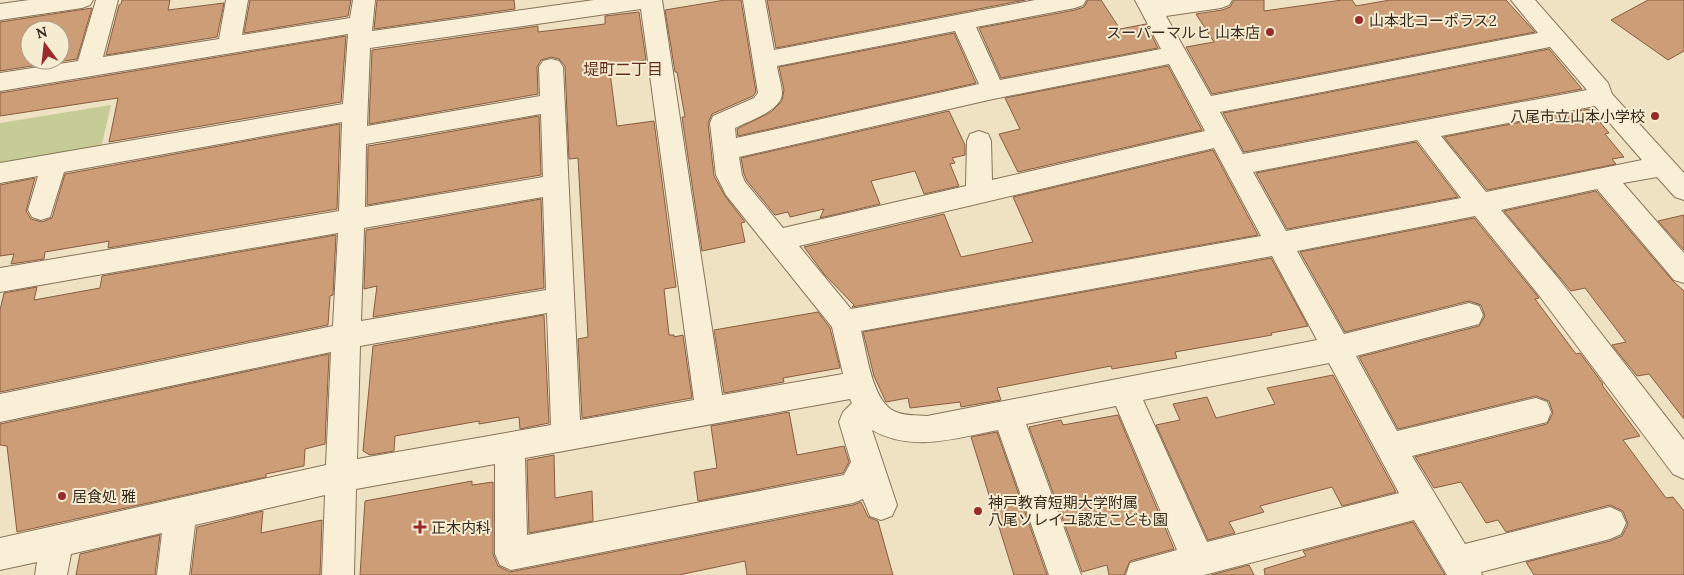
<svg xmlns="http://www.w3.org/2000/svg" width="1684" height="575" font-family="Lora,'Noto Sans JP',serif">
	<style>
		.green { fill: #c5cc96 }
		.building { fill: #cd9d78; stroke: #885d3f; fill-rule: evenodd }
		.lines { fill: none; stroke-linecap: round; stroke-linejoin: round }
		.minor-casing { stroke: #887359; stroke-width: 2 }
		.minor { fill: #f9efd6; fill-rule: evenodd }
		.poi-dot { fill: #982a29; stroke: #f6ecd2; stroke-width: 2 }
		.labels { text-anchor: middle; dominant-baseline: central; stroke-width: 4; stroke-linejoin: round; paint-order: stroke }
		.poi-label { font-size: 15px; fill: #382b1e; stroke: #f6ecd2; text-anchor: start }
		.neighbourhood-label { font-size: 16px; fill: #652d1d; stroke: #f6ecd2 }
	</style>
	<rect width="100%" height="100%" fill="#eee2c2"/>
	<polygon class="green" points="111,105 101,148 0,166 0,123"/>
	<g class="building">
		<polygon points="122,0 170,0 168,10 224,3 217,37 106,55 119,5 121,4"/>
		<polygon points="250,0 351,0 348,16 244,33"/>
		<polygon points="377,0 514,0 515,9 374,29"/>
		<polygon points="725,0 741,0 756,92 753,96 712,114 708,123 714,176 725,196 745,222 741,223 745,242 702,251 682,117 685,117 677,72 675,72 665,10"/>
		<polygon points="767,0 1025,0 776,48"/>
		<polygon points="1088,0 1101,0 1120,29 1146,24 1158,48 1001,78 979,28 1075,10 1084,7"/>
		<polygon points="1234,0 1264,0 1264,11 1342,0 1352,0 1356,6 1390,0 1506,0 1535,32 1212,94 1186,47 1214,42 1196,14 1222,10 1230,7"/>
		<polygon points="1648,0 1684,0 1684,51 1668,60 1611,20"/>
		<path d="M92 8 77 59 0 71V22ZM30 30H60V60H30Z"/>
		<polygon points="639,12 646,60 609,65 617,126 654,121 676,287 664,289 669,335 674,335 674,337 683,335 692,398 582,418 578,339 588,337 578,158 569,159 565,66 559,59 551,57 541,60 537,67 538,94 369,124 372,50 538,26 538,32 605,24 605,16"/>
		<polygon points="954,33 976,83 738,136 737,129 771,112 782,101 784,90 779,67"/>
		<polygon points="346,36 341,102 109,142 118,98 0,116 0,93"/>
		<polygon points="1549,49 1582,89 1244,152 1223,113"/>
		<polygon points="1168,66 1202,130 1018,172 999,134 1020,129 1005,98"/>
		<polygon points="1589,109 1609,133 1605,134 1624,157 1612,159 1616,164 1487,190 1444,137"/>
		<polygon points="949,111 965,145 965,155 952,158 955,163 950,164 959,186 924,194 915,171 871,181 880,204 820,218 824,209 790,217 788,212 775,215 747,181 744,174 741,158"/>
		<polygon points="539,116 541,175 367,205 368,146"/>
		<polygon points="340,124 337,209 108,248 109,241 104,242 45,252 44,259 11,264 14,254 0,256 0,185 35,178 26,211 31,219 42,222 52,218 65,174"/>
		<polygon points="1416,142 1458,197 1287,229 1256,173"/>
		<polygon points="1213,150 1258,235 852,307 854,305 824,274 804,247 944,214 961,257 1033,242 1013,197"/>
		<polygon points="1596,191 1673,281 1684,291 1684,419 1649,374 1637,376 1612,345 1626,342 1585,288 1571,291 1504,211"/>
		<polygon points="541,199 544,288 373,317 377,286 364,289 366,230"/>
		<polygon points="1684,215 1684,250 1658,221"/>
		<polygon points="1474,218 1539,298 1535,299 1576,354 1580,353 1603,384 1602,385 1640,436 1623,440 1666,498 1673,497 1684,511 1684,575 1534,575 1526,562 1610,541 1622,536 1628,524 1623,511 1610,505 1506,532 1498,520 1486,523 1461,482 1434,488 1415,457 1547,424 1553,413 1549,401 1536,396 1398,429 1359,357 1479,326 1485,316 1481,305 1469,301 1345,332 1300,252"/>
		<polygon points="336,235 333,295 330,296 328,325 0,392 0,310 4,293 37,287 34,300 100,288 102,276"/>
		<polygon points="1271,258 1308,326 1271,333 1272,335 1175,352 1177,358 1112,369 1111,366 997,388 1001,400 961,407 960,402 910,408 908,398 886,402 874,376 863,332"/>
		<polygon points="818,312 830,328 840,368 783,378 784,382 724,393 714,330"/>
		<polygon points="544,315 549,423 520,429 519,417 479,424 479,421 395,436 394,451 370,455 363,451 373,346"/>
		<polygon points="329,354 325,444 305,449 304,466 266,474 266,477 17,532 7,446 0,445 0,424"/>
		<polygon points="1333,375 1396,492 1342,506 1332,487 1260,506 1264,512 1229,522 1235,533 1208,540 1156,425 1180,420 1173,404 1207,397 1216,418 1275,404 1267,388"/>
		<polygon points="789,412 797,455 844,446 849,462 843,473 698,501 694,472 717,468 711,426"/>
		<polygon points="1118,415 1174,549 1130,561 1124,575 1109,575 1107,565 1082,572 1029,427 1061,420 1063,425"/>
		<polygon points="997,432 1047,575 1014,575 971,437"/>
		<polygon points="554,455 555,498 592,491 593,521 529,533 527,460"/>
		<polygon points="472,481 472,485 493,482 493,554 498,566 510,572 853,505 861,502 868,517 878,521 893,575 747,575 745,561 679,575 360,575 365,501"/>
		<polygon points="263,511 261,533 322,520 320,575 191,575 197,527"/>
		<polygon points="1413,522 1445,575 1265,575 1264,569 1306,556 1303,551"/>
		<polygon points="160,535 155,575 76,575 80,554"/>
		<polygon points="1249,565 1254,575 1211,575"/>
	</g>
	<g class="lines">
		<defs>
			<g id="minor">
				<polygon points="29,0 93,0 90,5 82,8 0,20 0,4"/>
				<path d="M96 0H118L103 57 219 39 226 0H248L242 35 350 18 353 0H375L372 31 594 0H662L722 395 843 374 832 327 726 195 716 175 710 123 713 116 754 98 758 93 743 0H765L774 50 1035 0H1086L1083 5 1075 8 976 27 1000 80 1161 49 1135 0H1232L1229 5 1221 8 1166 16 1211 96 1538 33 1511 0H1535L1608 83 1612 94 1684 173V200L1675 197 1657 177 1623 183 1684 253V283L1674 280 1597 189 1501 210 1558 278 1684 440V479L1673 474 1538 294 1475 216 1297 251 1344 334 1469 303 1479 306 1483 315 1479 324 1356 356 1397 431 1536 398 1547 402 1551 412 1547 422 1412 456 1465 544 1610 507 1621 512 1626 523 1621 534 1610 539 1481 572 1482 575H1447L1414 520 1204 575H1126L1130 563 1177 550 1116 406 1026 424 1081 575H1049L998 430C955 438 912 453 872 430L897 505 892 516 881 520 870 516 863 499 853 503 511 570 500 565 495 554V464L356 489 354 575H322L325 495 195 525 189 575H157L162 533 71 554 67 575H35L37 562 0 570V538L326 465 331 352 0 422V394L333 326 338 233 0 292V268L339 211 342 122 64 172 50 217 41 220 32 217 28 210 38 176 0 183V163L343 104 348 34 0 91V73L78 61ZM641 9 694 400 580 420 563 67 559 61 551 59 543 61 539 67 540 96 367 126 370 48ZM955 31 979 84 736 138 735 128C748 121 781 111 782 94 782 85 778 74 777 66ZM1550 47 1587 90 1243 154 1220 112ZM1169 64 1205 131 992 180 991 141 988 134 979 131 970 134 967 141 966 186 783 228 745 182 742 175 739 157 993 99ZM1595 106 1642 160 1486 192 1441 136ZM541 114 543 177 365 207 366 144ZM1417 140 1461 198 1286 231 1253 172ZM1214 148 1261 236 851 309 799 246ZM543 197 546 290 361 321 364 228ZM1272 256 1317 340 927 416C917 415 905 416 896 412 872 403 867 353 861 331ZM547 313 551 425 357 459 360 346ZM1329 363 1399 493 1207 542 1143 400ZM850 399 852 403 843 412 839 422 851 462 844 475 527 535 525 458Z"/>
			</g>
		</defs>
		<use href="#minor" class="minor-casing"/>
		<use href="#minor" class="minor"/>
	</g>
	<g class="poi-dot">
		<circle cx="1359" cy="20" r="5"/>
		<circle cx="1270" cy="32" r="5"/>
		<circle cx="1655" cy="116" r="5"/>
		<circle cx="62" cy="496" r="5"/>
		<circle cx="978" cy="511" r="5"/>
		<path d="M417.5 519.5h5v5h5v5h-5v5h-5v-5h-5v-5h5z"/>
	</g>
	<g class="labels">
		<g class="poi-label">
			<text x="1369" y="20">山本北コーポラス2</text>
			<text x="1260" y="32" text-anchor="end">スーパーマルヒ 山本店</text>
			<text x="1645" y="116" text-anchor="end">八尾市立山本小学校</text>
			<text x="72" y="496">居食処 雅</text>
			<text x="988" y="502">神戸教育短期大学附属<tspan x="988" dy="17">八尾ソレイユ認定こども園</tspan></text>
			<text x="431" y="527">正木内科</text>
		</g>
		<g class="neighbourhood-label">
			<text x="623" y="69">堤町二丁目</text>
		</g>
	</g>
	<g transform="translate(45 45) rotate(345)"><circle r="24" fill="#f6ecd2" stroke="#aa9f8a"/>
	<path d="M0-4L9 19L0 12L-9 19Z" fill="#982a29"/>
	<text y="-8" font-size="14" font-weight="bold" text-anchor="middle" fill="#382b1e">N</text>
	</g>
</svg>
